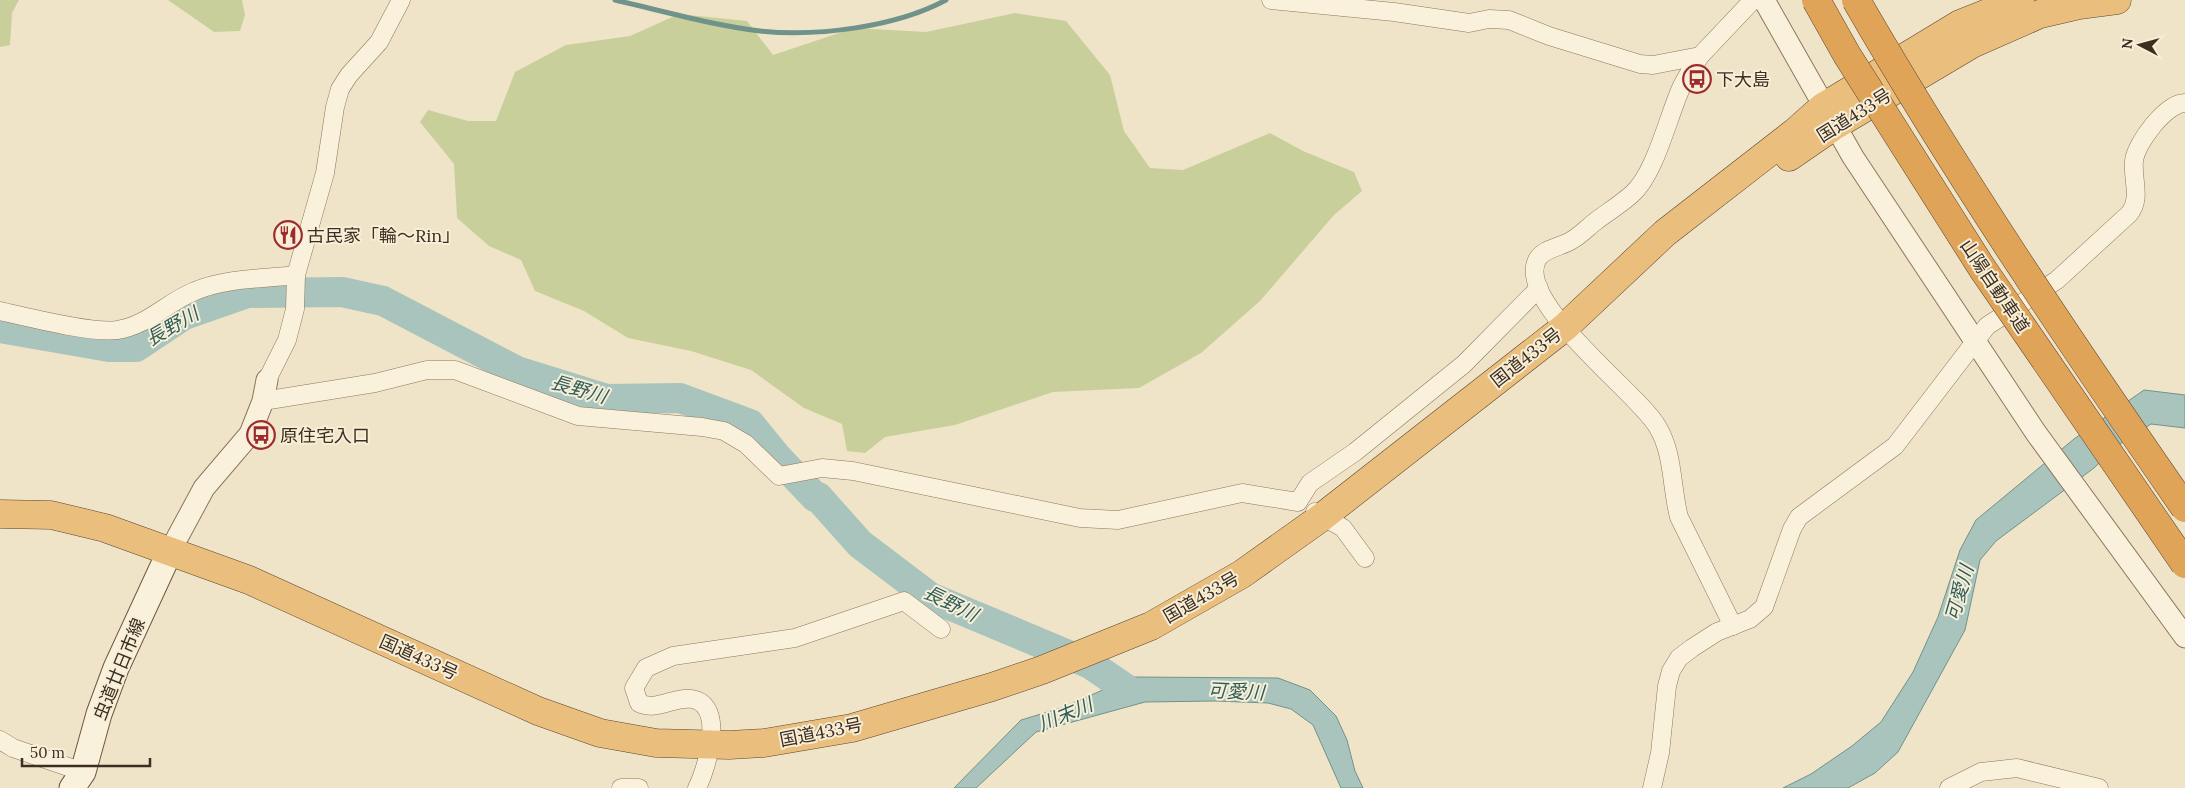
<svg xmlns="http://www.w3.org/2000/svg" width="2185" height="788" font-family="Lora,'Noto Sans JP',serif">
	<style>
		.green { fill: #c9cf9b }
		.water { fill: #a9c4bc; stroke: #6f938a }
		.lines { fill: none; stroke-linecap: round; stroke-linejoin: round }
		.stream { stroke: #6f938a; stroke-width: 5 }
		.river { stroke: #a9c4bc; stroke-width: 30 }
		.minor-casing { stroke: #8d765c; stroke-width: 19 }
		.tertiary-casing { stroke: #8d765c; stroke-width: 23 }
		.secondary-casing { stroke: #6f573f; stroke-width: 27 }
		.trunk-casing { stroke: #5b4430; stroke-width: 29 }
		.minor { stroke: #faf1dc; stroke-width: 18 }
		.tertiary { stroke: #faf1dc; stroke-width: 21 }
		.secondary { stroke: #faf1dc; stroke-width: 25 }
		.trunk { stroke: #eabe7c; stroke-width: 28 }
		.motorway-bridge-casing { stroke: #5b4430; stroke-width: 29; stroke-linecap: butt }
		.motorway-bridge { stroke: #e0a458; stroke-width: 28 }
		.labels { text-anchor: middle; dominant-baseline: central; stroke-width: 4; stroke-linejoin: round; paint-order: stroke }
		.poi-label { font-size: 18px; fill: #3d2e20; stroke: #f7eed8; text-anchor: start }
		.street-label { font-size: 18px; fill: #3d2e20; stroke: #f7eed8 }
		.water-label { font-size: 19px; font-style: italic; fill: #2f5d5a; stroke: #f7eed8 }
	</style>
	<rect width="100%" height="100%" fill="#f0e4c8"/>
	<g class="green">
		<polygon points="0,0 19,0 12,13 10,45 0,47"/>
		<polygon points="168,0 242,0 245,15 240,31 214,32"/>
		<polygon points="1015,13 1066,21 1110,75 1124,131 1150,168 1183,170 1270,133 1303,151 1354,172 1362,191 1334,215 1260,301 1201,353 1139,388 1053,392 955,425 885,437 865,453 847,451 842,424 804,408 751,370 691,351 628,338 584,311 535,291 521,260 489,246 457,218 454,164 420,122 428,110 468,121 496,121 515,72 566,45 630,36 679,14 747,21 773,55 854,28 926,32"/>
	</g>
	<g class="water">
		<polygon points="2144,390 2185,395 2185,428 2151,424 2117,446 2094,468 1996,541 1980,560 1965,630 1898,752 1875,773 1848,788 1783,788 1811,774 1852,746 1881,722 1913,672 1938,617 1960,550 1976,520 2074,439"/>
		<polygon points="1133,677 1278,678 1310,690 1336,716 1347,740 1355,771 1363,788 1341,788 1313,725 1291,709 1268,703 1215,701 1145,702 1036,732 976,788 954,788 1021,720 1061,708"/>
	</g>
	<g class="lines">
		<path class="stream" d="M615 0C663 11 711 25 760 31 817 37 896 27 946 0"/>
		<polyline class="river" points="0,328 109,347 136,347 184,315 247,293 342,292 383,301 517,371 607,399 680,398 750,424 776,456 815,497 818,497 860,544 930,597 1090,664 1125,688"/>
		<defs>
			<g id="minor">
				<polyline points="1271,0 1394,12 1469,23 1489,19 1509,20 1549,36 1640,64 1653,65 1700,56 1753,0"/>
				<path d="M1700 56C1694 66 1686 77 1681 88 1668 117 1655 174 1632 194 1621 204 1608 212 1596 221 1588 227 1581 235 1572 240 1562 247 1543 248 1537 260 1516 303 1637 392 1657 426 1674 453 1671 487 1679 517L1733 626"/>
				<path d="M0 311C26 317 94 334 117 330 147 326 167 302 195 291 226 278 262 279 296 275"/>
				<polyline points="267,380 287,340 295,309 296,275 325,173 335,107 340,89 349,75 379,42 401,0"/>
				<polyline points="263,401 375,383 427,370 455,370 578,416 702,427 724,431 746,444 779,476 822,468 853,471 1080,518 1118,520 1242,493 1298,502 1310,483 1355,452 1464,364 1539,288"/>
				<polyline points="1315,512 1343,528 1365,558"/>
				<polyline points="0,740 13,748 83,772"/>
				<polyline points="621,788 639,788"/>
				<path d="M697 788C707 768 726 705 692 699 674 696 657 712 639 703L634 688 646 668 673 656 795 638 904 601 941 629"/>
				<path d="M1652 788 1660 753 1667 686 1671 671 1679 658 1692 648 1717 632 1750 619 1764 607 1792 529 1799 517 1895 446 1987 326 2057 280 2129 214C2142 198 2132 180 2134 161 2136 143 2166 103 2185 103"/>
				<polyline points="1949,788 1981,772 2017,768 2099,788"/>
			</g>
			<g id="tertiary">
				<polyline points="1764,0 1853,157 2036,433 2185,637"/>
				<polyline points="170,551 204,488 250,434 263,401 267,380"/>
			</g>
			<polyline id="secondary" points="72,788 83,772 99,714 116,668 170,551"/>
			<g id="trunk">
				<polyline points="1789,157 1834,126 1972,44 2040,14 2079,5 2117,0"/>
				<polyline points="0,514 51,515 105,528 249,580 538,711 600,733 656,743 729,745 764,743 852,728 992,687 1042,670 1151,626 1242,574 1322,517 1565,327 1665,233 1795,132 1823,107 1960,24 2020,0"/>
			</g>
		</defs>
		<use href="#minor" class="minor-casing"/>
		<use href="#tertiary" class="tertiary-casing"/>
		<use href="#secondary" class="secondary-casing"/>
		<use href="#trunk" class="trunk-casing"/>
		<use href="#minor" class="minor"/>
		<use href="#tertiary" class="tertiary"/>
		<use href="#secondary" class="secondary"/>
		<use href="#trunk" class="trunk"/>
		<defs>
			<g id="motorway-bridge">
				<polyline points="1816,0 1847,55 1982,268 2185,564"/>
				<path d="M1856 0C1957 175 2070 342 2185 508"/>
			</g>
		</defs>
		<use href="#motorway-bridge" class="motorway-bridge-casing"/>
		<use href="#motorway-bridge" class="motorway-bridge"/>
	</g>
	<defs>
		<symbol id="bus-ring" viewBox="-11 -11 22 22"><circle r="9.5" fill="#f7eed8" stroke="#9e2a2b" stroke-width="1.5"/><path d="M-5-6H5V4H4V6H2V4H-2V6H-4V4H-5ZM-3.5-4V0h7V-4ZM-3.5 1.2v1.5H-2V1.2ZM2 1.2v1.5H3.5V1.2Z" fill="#9e2a2b"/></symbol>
		<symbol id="restaurant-ring" viewBox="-11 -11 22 22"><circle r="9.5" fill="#f7eed8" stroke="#9e2a2b" stroke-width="1.5"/><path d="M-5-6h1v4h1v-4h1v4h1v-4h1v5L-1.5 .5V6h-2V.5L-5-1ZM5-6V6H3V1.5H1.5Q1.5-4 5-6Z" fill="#9e2a2b"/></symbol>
	</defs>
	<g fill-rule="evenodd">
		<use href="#bus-ring" x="1681" y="63" width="32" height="32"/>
		<use href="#restaurant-ring" x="272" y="219" width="32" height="32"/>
		<use href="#bus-ring" x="245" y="419" width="32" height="32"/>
	</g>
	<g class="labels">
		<g class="poi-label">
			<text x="1716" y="79">下大島</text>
			<text x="307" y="235">古民家「輪～Rin」</text>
			<text x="280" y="435">原住宅入口</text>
		</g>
		<g class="street-label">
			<text transform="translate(1854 115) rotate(-32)">国道433号</text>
			<text transform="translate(1995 286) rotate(56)">山陽自動車道</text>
			<text transform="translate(1526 357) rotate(-38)">国道433号</text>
			<text transform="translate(1201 597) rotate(-30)">国道433号</text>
			<text transform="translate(419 657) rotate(24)">国道433号</text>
			<text transform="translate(119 669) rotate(-68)">虫道廿日市線</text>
			<text transform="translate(821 732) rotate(-11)">国道433号</text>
		</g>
		<g class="water-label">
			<text transform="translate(172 326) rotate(-30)">長野川</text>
			<text transform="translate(579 389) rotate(16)">長野川</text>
			<text transform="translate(1959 593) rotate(-74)">可愛川</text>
			<text transform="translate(951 603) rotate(26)">長野川</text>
			<text transform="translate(1236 691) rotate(3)">可愛川</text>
			<text transform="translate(1065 714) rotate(-23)">川末川</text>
		</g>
	</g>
	<g transform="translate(2140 45) rotate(276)" stroke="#f7eed8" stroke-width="4" paint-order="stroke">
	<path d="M0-4L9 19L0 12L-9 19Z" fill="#3d2e20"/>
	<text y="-8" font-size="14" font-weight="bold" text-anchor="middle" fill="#3d2e20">N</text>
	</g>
	<path d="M22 758v8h128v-8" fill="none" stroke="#3d2e20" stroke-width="2.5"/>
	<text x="30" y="758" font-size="15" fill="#3d2e20" stroke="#f7eed8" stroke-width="4" paint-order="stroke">50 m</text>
</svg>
